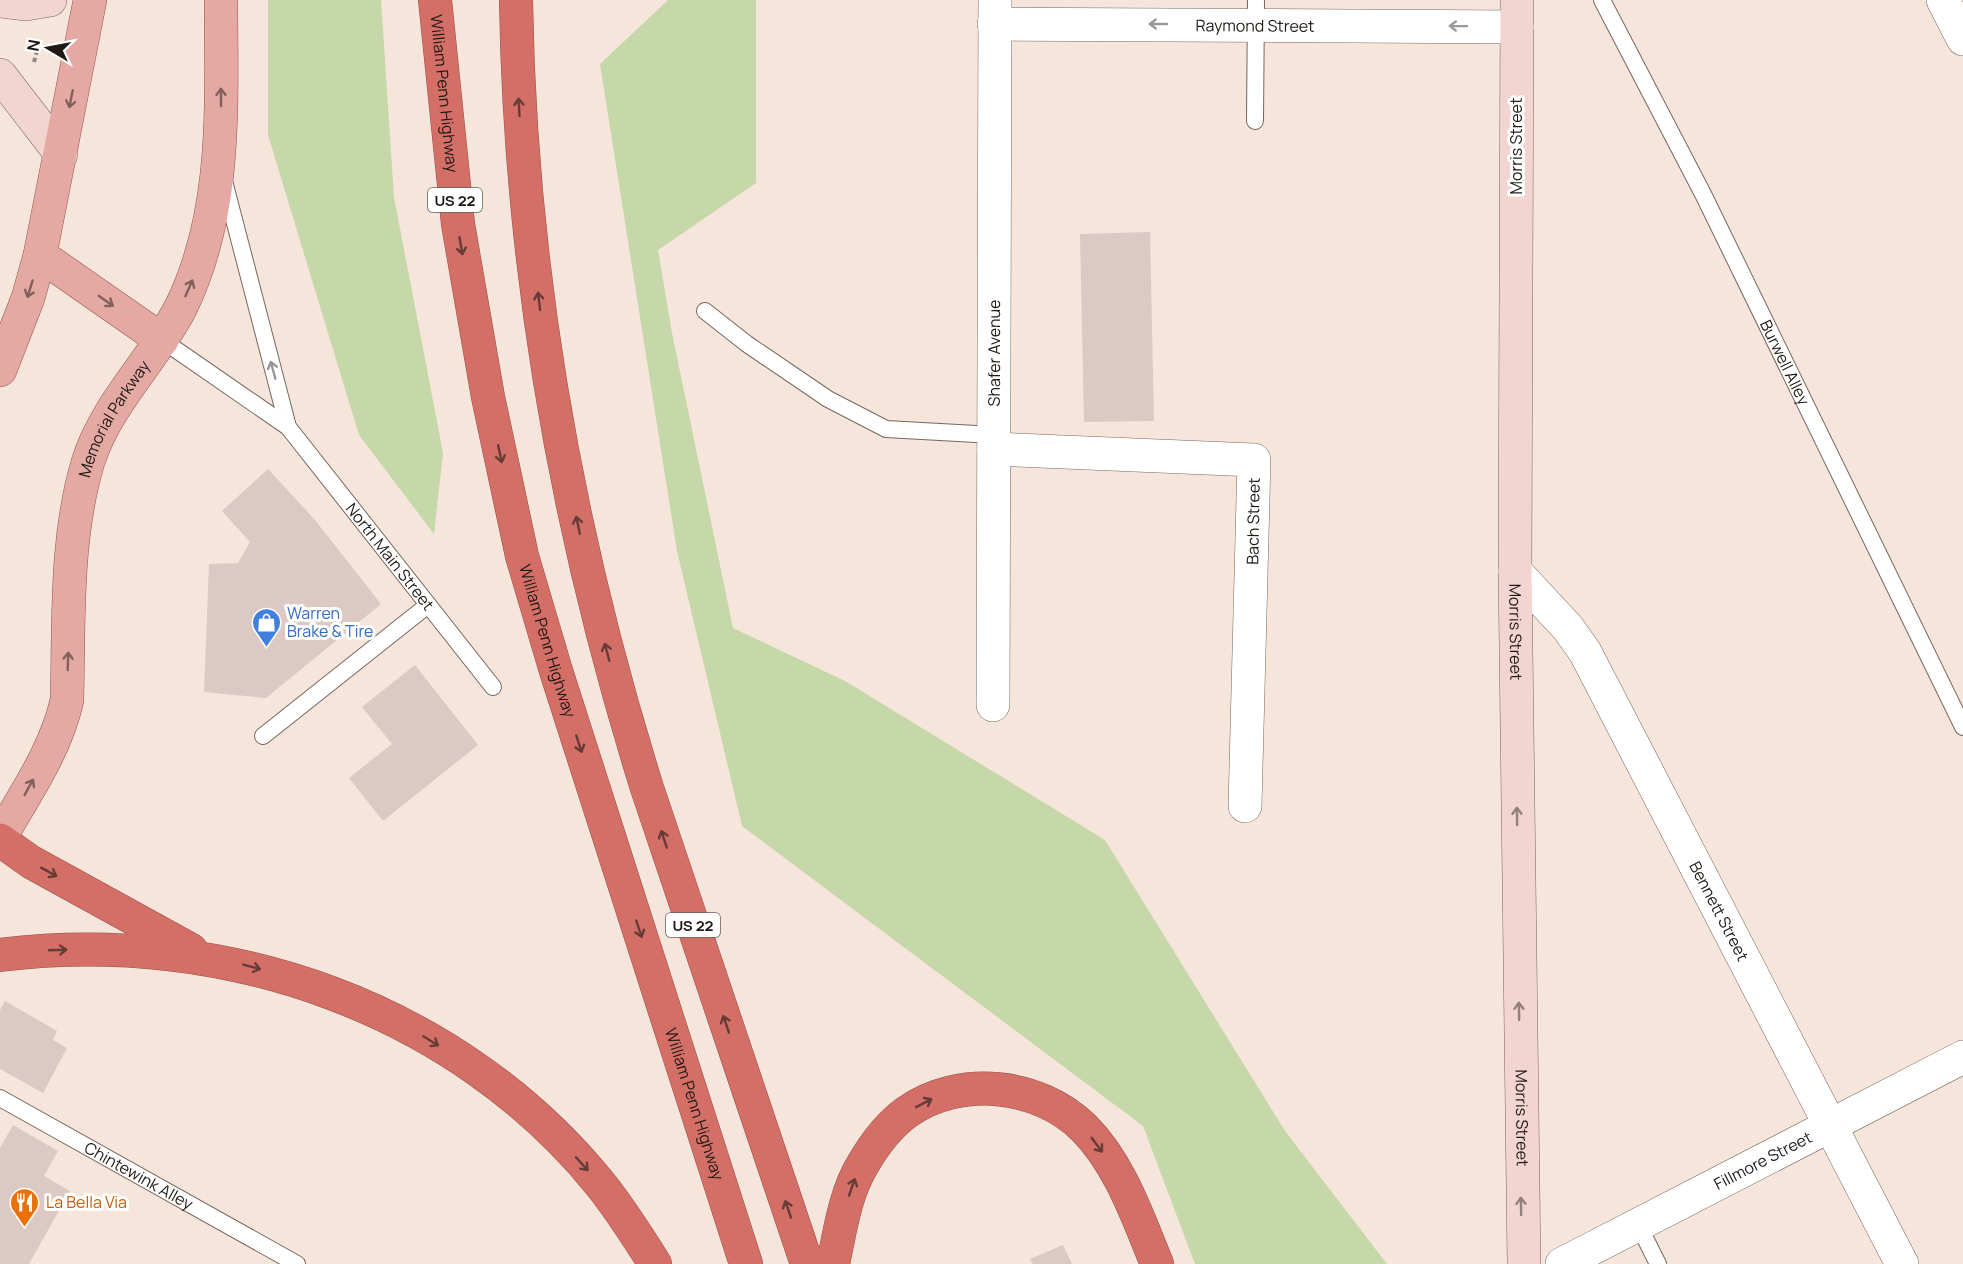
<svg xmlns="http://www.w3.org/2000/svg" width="1963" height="1264" font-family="Manrope,sans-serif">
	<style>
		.green { fill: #c6d8a9 }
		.building { fill: #ddc9c3 }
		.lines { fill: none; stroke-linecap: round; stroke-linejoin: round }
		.lane-casing { stroke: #76675d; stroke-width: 18 }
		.street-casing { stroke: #76675d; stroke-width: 34 }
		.secondary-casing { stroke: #76675d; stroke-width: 34 }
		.primary-casing { stroke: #94514a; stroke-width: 34 }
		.highway-casing { stroke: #94514a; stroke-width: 34 }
		.path { stroke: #938880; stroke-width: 4; stroke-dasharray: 4.5 3; stroke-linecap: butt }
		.lane { stroke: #fff; stroke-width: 16 }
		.street { stroke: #fff; stroke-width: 33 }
		.secondary { stroke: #f2d4d1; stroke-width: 33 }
		.primary { stroke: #e5a9a4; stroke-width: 33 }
		.highway { stroke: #d46f67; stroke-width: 33 }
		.oneway { stroke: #9a9896 }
		.oneway2 { stroke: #82615c }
		.oneway3 { stroke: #673b36 }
		.oneway4 { stroke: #93807c }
		.labels { text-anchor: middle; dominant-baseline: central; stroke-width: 6; stroke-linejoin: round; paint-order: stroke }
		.shield { fill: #fff; stroke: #625e5b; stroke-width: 1.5 }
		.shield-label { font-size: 15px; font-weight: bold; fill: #1e1915 }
		.street-label { font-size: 16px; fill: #1e1915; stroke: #fff }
		.shop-label { font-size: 16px; fill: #366cbe; stroke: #fff; text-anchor: start }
		.food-label { font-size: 16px; fill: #c56008; stroke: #fff; text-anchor: start }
	</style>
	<rect width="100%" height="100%" fill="#f6e5da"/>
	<g class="green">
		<polygon points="268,0 381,0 394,197 443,453 434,534 359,435 268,135"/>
		<polygon points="668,0 756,0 756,183 658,250 672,333 733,628 845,681 1105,840 1285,1131 1387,1264 1195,1264 1143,1126 742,826 677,551 600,64"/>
	</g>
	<g class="building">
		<polygon points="1150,232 1154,421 1084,422 1080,234"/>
		<polygon points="268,469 315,520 381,604 266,698 204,692 209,564 238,563 250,542 222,511"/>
		<polygon points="415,665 478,745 383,821 349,778 392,744 362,707"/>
		<polygon points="5,1001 57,1031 53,1040 67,1048 43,1093 0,1069 0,1010"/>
		<polygon points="13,1125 58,1151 44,1176 70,1191 29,1264 0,1264 0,1148"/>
		<polygon points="1063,1245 1072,1264 1032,1264 1030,1259"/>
	</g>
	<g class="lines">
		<defs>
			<g id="lane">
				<path id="s1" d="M1602 0 1703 194 1963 727"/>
				<polyline points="1255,121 1256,0"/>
				<polyline points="224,181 288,427"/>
				<polyline points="705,311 747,344 828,399 886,429 994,435"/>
				<path id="s2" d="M162 340 288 427 493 687"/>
				<polyline points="263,736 428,605"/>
				<path id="s3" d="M0 1098 297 1264"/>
				<polyline points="1638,1224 1658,1264"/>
			</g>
			<g id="street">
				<polyline points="1943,0 1963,39"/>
				<path id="s4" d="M994 24 1517 27"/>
				<polyline points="994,449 1254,460 1245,806"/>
				<path id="s5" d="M1515 571 1568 628 1585 652 1902 1264"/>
				<path id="s6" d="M993 705 995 0"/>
				<path id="s7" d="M1562 1264 1963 1057"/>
			</g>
			<g id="secondary">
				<path id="s8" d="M1517 0 1515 571 1524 1264"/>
				<polyline points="0,1 26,4 50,0"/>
				<polyline points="0,75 61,154"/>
			</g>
			<g id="primary">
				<polyline points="40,255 162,340"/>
				<polyline points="0,370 28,298 40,255 90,0"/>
				<path id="s9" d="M0 838C25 794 56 750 67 700 69 621 65 539 88 462 106 404 154 360 181 307 228 211 221 103 221 0"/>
			</g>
			<g id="highway">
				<path id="s10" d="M435 0 458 224 488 397 522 556 556 671 746 1264"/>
				<path d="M516 0C520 267 567 533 647 788L807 1264"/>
				<polyline points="0,840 31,862 191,950"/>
				<path d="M0 955C224 927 457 1007 601 1185 621 1210 638 1237 655 1264"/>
				<path d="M833 1264C840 1231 845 1193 863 1164 874 1145 889 1125 907 1112 960 1075 1038 1083 1084 1128 1120 1164 1138 1218 1157 1264"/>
			</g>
		</defs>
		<use href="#lane" class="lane-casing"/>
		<use href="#street" class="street-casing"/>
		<use href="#secondary" class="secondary-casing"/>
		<use href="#primary" class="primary-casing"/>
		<use href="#highway" class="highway-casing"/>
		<polyline class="path" points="34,62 38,47"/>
		<use href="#lane" class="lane"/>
		<use href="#street" class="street"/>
		<use href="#secondary" class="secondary"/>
		<use href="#primary" class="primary"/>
		<use href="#highway" class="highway"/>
	</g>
	<defs><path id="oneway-shaft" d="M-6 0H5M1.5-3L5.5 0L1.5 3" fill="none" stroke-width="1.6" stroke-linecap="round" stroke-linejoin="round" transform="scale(1.5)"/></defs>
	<g class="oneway">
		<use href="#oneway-shaft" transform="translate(1158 24) rotate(180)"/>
		<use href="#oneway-shaft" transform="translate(1458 26) rotate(-179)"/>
		<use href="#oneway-shaft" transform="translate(273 370) rotate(-105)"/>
	</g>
	<g class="oneway2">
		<use href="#oneway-shaft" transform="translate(221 97) rotate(-90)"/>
		<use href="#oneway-shaft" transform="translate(71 99) rotate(101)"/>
		<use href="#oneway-shaft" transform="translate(189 288) rotate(-66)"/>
		<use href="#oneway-shaft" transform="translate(30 289) rotate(107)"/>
		<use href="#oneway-shaft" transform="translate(106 301) rotate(35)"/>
		<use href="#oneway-shaft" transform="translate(68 661) rotate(-88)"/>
		<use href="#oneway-shaft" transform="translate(29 787) rotate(-61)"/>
	</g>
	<g class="oneway3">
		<use href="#oneway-shaft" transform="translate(519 107) rotate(-93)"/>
		<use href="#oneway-shaft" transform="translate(461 246) rotate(80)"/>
		<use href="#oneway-shaft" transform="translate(539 301) rotate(-97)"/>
		<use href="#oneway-shaft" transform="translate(500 454) rotate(78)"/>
		<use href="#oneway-shaft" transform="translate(578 525) rotate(-102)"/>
		<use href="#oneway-shaft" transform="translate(607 652) rotate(-105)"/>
		<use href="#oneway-shaft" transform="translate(579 744) rotate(72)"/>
		<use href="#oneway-shaft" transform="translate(664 839) rotate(-108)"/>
		<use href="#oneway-shaft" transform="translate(49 872) rotate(29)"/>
		<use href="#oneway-shaft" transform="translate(639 929) rotate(72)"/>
		<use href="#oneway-shaft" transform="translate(58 950) rotate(-2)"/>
		<use href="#oneway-shaft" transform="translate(252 967) rotate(15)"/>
		<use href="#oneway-shaft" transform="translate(726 1024) rotate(-109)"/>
		<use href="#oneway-shaft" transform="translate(431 1041) rotate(32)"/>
		<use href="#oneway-shaft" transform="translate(924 1103) rotate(-27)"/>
		<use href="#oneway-shaft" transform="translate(1097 1145) rotate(53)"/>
		<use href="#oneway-shaft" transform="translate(582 1164) rotate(48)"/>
		<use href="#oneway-shaft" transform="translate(852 1187) rotate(-71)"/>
		<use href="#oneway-shaft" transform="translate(788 1209) rotate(-109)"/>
	</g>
	<g class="oneway4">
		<use href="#oneway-shaft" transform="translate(1517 816) rotate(-91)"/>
		<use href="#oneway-shaft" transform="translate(1519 1011) rotate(-91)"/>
		<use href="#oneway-shaft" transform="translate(1521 1206) rotate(-91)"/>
	</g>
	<defs>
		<symbol id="shop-pin" viewBox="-11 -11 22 30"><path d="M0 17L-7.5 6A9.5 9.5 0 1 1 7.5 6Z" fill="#3f7fe0" stroke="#fff"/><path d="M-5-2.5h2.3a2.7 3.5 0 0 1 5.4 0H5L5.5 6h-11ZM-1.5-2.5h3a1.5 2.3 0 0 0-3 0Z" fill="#fff"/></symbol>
		<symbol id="restaurant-pin" viewBox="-11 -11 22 30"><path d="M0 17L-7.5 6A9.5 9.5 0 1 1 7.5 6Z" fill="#e8710a" stroke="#fff"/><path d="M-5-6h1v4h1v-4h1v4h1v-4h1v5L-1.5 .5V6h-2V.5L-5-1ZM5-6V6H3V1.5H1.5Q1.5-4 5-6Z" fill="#fff"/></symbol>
	</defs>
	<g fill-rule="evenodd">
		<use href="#shop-pin" x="250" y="606" width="33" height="45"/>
		<use href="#restaurant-pin" x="8" y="1186" width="33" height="45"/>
	</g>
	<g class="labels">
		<g class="shield">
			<rect x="428" y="188" width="54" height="24" rx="4.5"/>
			<rect x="666" y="913" width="54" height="24" rx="4.5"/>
		</g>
		<g class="shield-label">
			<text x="455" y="200">US 22</text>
			<text x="693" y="925">US 22</text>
		</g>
		<g class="street-label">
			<text stroke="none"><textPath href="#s4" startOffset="261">Raymond Street</textPath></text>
			<text stroke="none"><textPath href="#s10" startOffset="94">William Penn Highway</textPath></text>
			<text transform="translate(1516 146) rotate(-90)">Morris Street</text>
			<text stroke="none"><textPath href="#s6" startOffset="352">Shafer Avenue</textPath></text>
			<text stroke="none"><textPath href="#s1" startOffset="406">Burwell Alley</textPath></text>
			<text stroke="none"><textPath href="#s9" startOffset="444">Memorial Parkway</textPath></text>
			<text transform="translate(1253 521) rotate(-89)">Bach Street</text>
			<text stroke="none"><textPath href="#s2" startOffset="318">North Main Street</textPath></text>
			<text stroke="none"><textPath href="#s8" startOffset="632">Morris Street</textPath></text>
			<text stroke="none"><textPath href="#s10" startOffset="652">William Penn Highway</textPath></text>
			<text stroke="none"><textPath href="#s5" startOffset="399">Bennett Street</textPath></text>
			<text stroke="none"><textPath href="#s10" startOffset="1138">William Penn Highway</textPath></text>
			<text stroke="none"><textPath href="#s8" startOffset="1118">Morris Street</textPath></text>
			<text stroke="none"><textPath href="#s7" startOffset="226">Fillmore Street</textPath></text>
			<text stroke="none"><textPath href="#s3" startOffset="159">Chintewink Alley</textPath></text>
		</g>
		<g class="shop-label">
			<text x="287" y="613">Warren<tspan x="287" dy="18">Brake &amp; Tire</tspan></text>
		</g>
		<g class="food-label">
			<text x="46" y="1202">La Bella Via</text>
		</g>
	</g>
	<g transform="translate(48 48) rotate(280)" stroke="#ffffff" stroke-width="4.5" paint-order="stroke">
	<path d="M0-4.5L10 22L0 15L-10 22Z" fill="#1e1915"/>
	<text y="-9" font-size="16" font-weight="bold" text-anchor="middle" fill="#1e1915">N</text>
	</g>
</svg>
